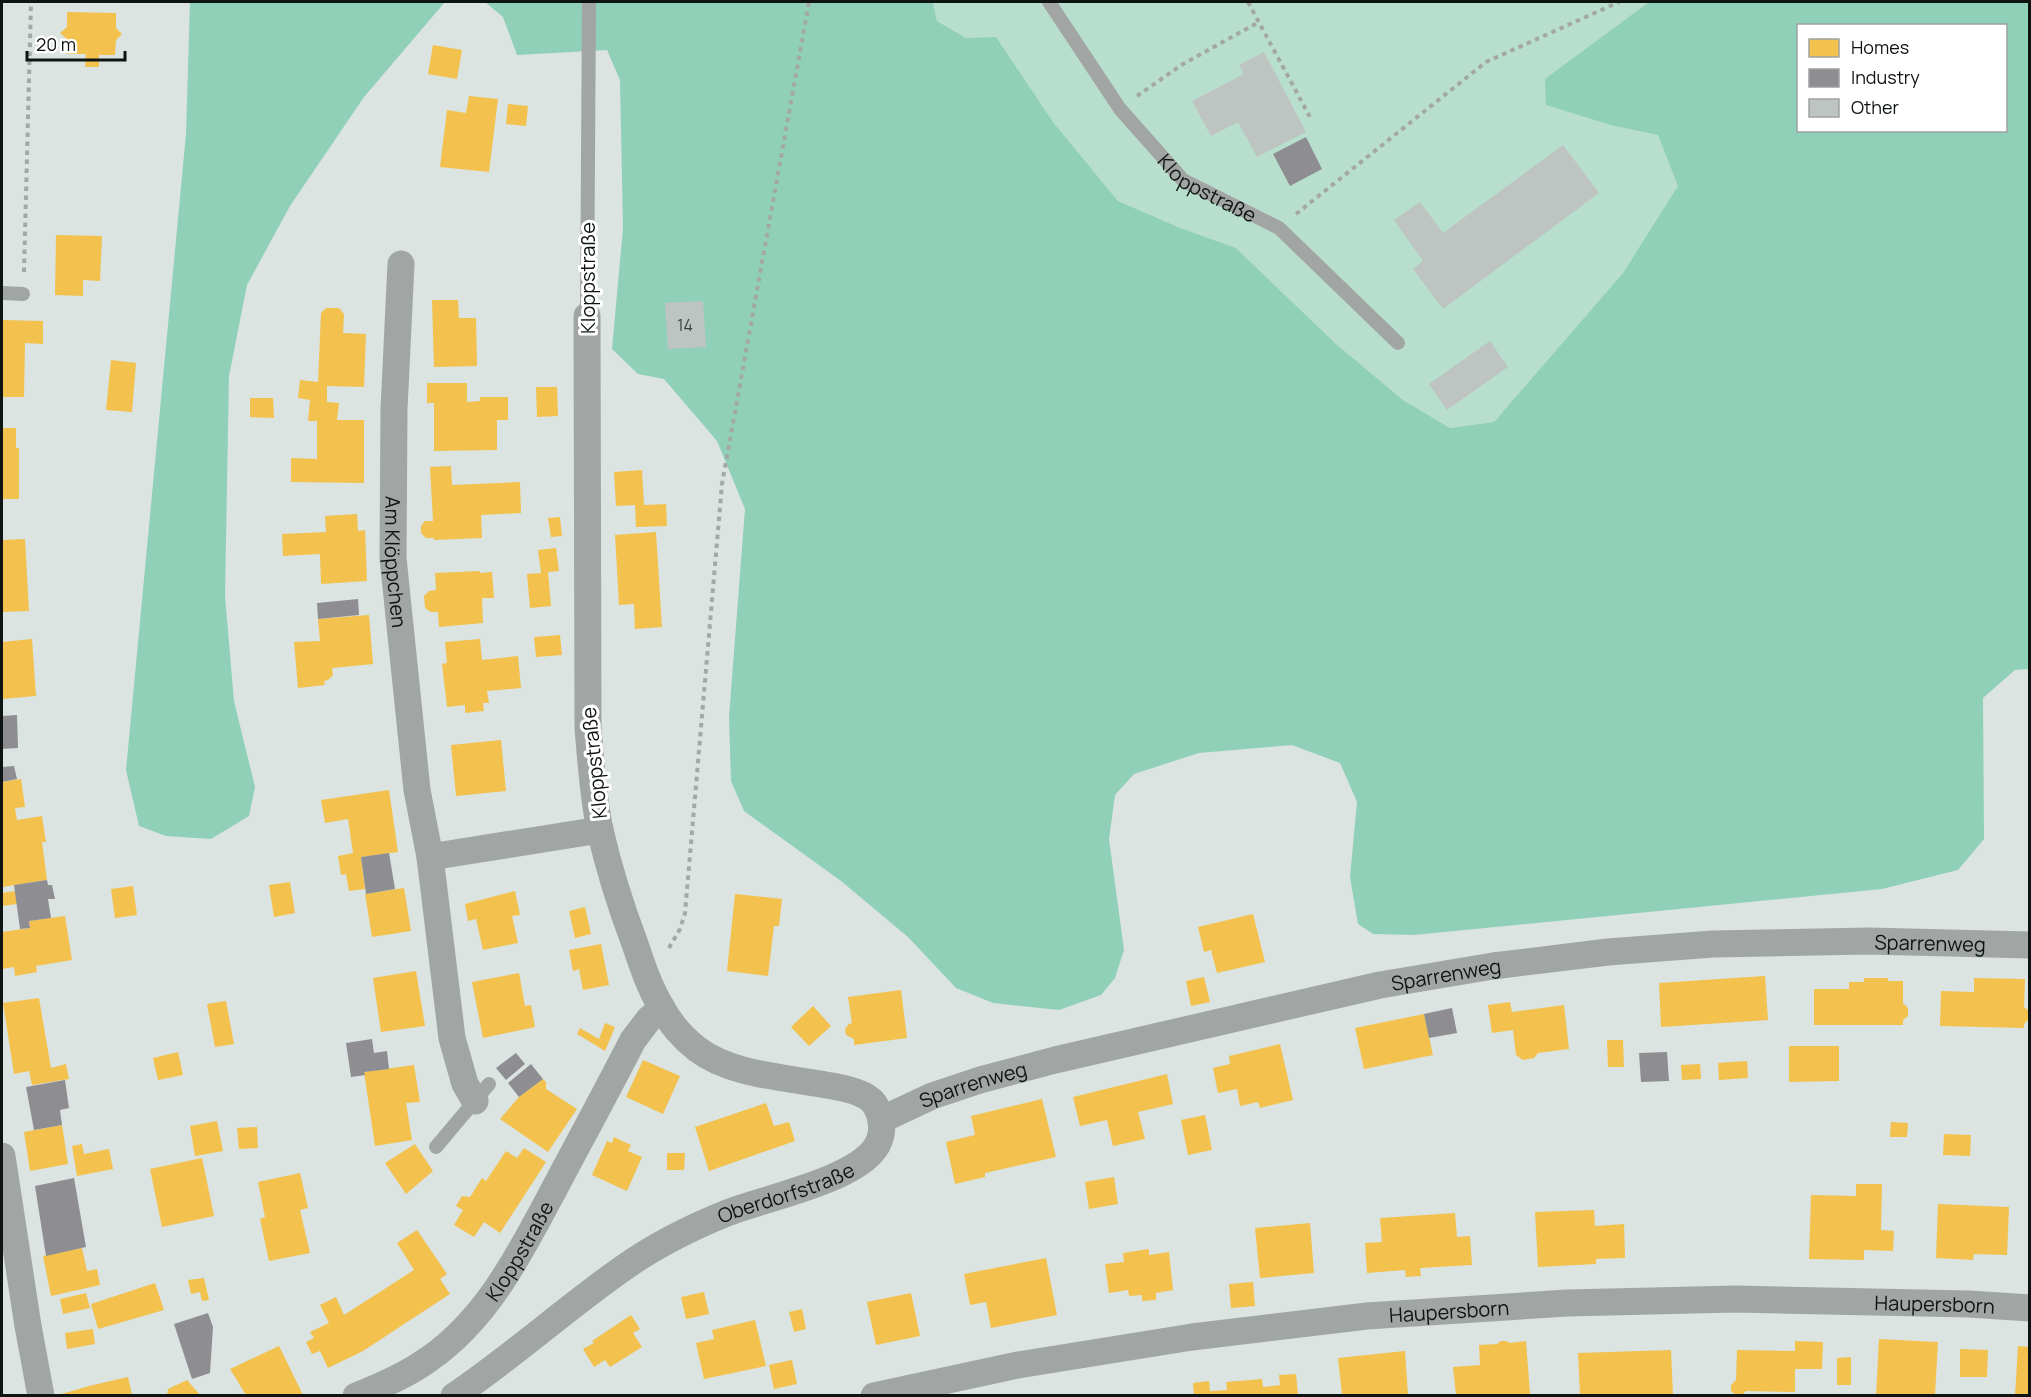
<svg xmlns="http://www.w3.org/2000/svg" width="2031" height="1397" font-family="Manrope,sans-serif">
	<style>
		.green { fill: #b8dfce }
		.forest { fill: #90d0b8; fill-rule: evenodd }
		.homes { fill: #f2c14e }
		.industry { fill: #8d8d92 }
		.building { fill: #bdc4c1 }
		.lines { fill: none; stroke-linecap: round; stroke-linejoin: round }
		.path { stroke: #a3a8a4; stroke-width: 4; stroke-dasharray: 4.5 4.5; stroke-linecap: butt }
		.lane { stroke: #a1a6a4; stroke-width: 14 }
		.street { stroke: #a1a6a4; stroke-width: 27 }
		.labels { text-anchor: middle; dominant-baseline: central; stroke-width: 6; stroke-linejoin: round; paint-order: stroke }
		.number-label { font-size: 16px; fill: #3a403d }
		.street-label { font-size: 20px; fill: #0e1411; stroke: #fff }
	</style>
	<rect width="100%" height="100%" fill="#dbe4e0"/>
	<polygon class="green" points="933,2 1649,2 1600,39 1614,126 1658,135 1679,186 1623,273 1494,422 1450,428 1403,400 1335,343 1236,248 1178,227 1118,201 1053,122 996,38 966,38 937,21"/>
	<g class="forest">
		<polygon points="190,2 445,2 364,97 290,206 247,285 229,376 225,596 234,701 255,787 249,816 211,839 166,836 139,826 126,770 186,134"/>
		<path d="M485 2H933L937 21 966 38 996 37 1053 122 1118 201 1178 227 1236 248 1335 343 1403 400 1450 428 1494 422 1623 273 1678 186 1658 135 1614 126 1546 105 1545 79 1649 2H2029V669L2015 670 1983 698 1984 839 1958 870 1882 889 1414 935 1373 934 1358 924 1350 877 1357 802 1340 763 1292 745 1199 753 1134 774 1115 795 1109 839 1124 950 1115 978 1101 995 1059 1010 993 1003 956 988 908 937 841 881 744 811 731 781 729 717 745 509 717 441 664 379 638 374 612 349 623 228 620 80 607 50 517 55 503 17ZM1798 26H2006V130H1798Z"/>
	</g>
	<g class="homes">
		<polygon points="67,12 116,13 116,28 122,34 116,40 115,55 99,55 99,67 85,67 86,54 66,54 67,39 60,33 67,27"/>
		<polygon points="433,45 462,50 457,79 428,74"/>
		<polygon points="469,96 498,99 489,172 440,167 447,110 466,113"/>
		<polygon points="508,104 528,106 526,126 506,124"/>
		<polygon points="56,235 102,236 100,281 83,280 83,296 55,295"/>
		<polygon points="432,300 458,300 459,318 476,318 477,366 434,367"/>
		<polygon points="326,308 339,308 344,314 343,333 366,334 364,387 327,386 327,402 339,403 337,420 364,420 364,483 291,482 291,458 317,459 317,421 308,421 310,400 298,398 300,380 318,382 321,313"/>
		<polygon points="2,320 43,321 43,344 25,343 24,397 2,397"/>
		<polygon points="111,360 136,363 132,412 106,410"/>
		<polygon points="427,383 467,383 467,402 480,401 480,397 508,397 508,420 497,420 497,450 434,451 434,403 427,403"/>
		<polygon points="536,387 557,387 558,416 537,417"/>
		<polygon points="250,398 273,398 274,418 250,417"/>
		<polygon points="2,428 16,428 16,448 19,448 19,499 2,499"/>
		<polygon points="451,466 452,485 520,482 521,513 481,515 482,538 434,540 434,538 426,538 421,533 421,526 425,521 433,521 430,467"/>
		<polygon points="642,470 644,505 666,504 667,526 636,527 635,505 616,506 614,472"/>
		<polygon points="357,514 358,531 365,530 367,581 321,584 320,554 283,556 282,534 326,532 325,516"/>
		<polygon points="560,517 562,536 551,537 548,518"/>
		<polygon points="656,532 662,627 635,629 634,604 619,605 615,535"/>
		<polygon points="25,539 29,611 2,612 2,540"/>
		<polygon points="556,548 559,571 548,572 551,606 530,608 527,574 541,573 538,550"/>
		<polygon points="480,571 480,573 492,572 494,598 482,598 483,623 439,627 438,612 431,612 425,608 424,596 429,591 436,590 435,573"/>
		<polygon points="369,615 373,664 332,668 333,675 328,680 324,681 325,685 298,688 294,642 320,641 318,619"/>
		<polygon points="560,635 562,655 536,657 534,637"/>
		<polygon points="32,639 36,696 2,699 2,642"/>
		<polygon points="480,639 482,660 518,656 521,688 487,691 489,703 483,703 484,711 465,713 465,705 447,707 442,664 447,663 445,642"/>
		<polygon points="501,740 506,791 456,796 451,745"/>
		<polygon points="21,779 25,807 15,808 17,820 42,816 46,842 42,842 47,880 2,887 2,782"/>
		<polygon points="389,790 398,852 361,857 365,889 349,891 346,874 341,875 338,856 353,853 348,819 325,823 321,800"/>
		<polygon points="290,882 295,913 274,917 269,885"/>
		<polygon points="133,886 137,915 115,918 111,889"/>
		<polygon points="404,888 411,931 372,937 365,894"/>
		<polygon points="15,891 17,904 2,906 2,893"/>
		<polygon points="515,891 520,915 512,916 518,943 483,950 476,919 468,921 465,904"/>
		<polygon points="735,894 782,899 779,926 774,926 768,976 727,971"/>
		<polygon points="585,907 591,934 575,938 569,911"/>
		<polygon points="1253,914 1265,962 1217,973 1211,950 1204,952 1198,927"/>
		<polygon points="65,916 72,960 36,966 37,972 15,976 14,967 2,969 2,932 30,928 29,921"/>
		<polygon points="601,944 609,985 583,990 579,969 573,971 569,950"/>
		<polygon points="416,971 425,1026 381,1032 373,978"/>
		<polygon points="519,973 525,1006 531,1005 535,1027 483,1038 472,982"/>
		<polygon points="1765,976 1768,1020 1661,1027 1659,983"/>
		<polygon points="1204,977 1210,1002 1191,1006 1186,981"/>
		<polygon points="1864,978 1888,978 1888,981 1903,981 1903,1003 1908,1008 1908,1016 1903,1020 1903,1025 1814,1025 1814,989 1849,989 1849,982 1864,982"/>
		<polygon points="1974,978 2025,979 2024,1007 2029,1011 2029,1019 2024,1024 2024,1028 1940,1026 1941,991 1974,992"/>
		<polygon points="901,990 907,1038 854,1045 854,1039 846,1035 845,1029 849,1024 852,1023 848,997"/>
		<polygon points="39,998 51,1068 66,1064 69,1079 32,1085 29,1071 14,1074 3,1003"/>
		<polygon points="226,1001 234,1044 215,1047 207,1004"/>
		<polygon points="1510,1002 1512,1012 1564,1005 1569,1049 1538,1053 1534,1058 1523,1060 1516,1055 1513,1030 1492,1033 1488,1005"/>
		<polygon points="813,1006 831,1026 809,1046 791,1027"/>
		<polygon points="1424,1014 1433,1055 1364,1069 1355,1028"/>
		<polygon points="605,1023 615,1027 605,1051 577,1034 580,1028 599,1039"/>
		<polygon points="1607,1040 1623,1040 1624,1067 1608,1067"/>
		<polygon points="1280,1044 1293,1100 1260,1108 1258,1102 1240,1106 1237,1089 1218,1093 1213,1068 1230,1064 1229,1056"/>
		<polygon points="1789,1046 1839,1046 1839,1081 1789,1082"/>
		<polygon points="178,1052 183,1075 158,1080 153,1058"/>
		<polygon points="643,1060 680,1076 663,1114 626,1097"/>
		<polygon points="1747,1061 1748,1078 1719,1080 1718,1063"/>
		<polygon points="1700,1064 1701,1079 1682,1080 1681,1065"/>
		<polygon points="414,1065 420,1102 406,1103 412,1140 375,1146 364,1072"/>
		<polygon points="1167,1074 1173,1104 1138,1112 1145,1139 1113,1146 1107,1120 1080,1126 1073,1097"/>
		<polygon points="543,1079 546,1082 546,1089 577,1109 548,1152 500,1119 519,1097"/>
		<polygon points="1042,1099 1056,1157 985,1173 985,1177 955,1184 946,1142 975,1135 971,1116"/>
		<polygon points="766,1103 774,1126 789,1122 795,1141 709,1171 695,1127"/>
		<polygon points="1205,1115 1212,1150 1188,1155 1181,1120"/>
		<polygon points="217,1121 223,1151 195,1156 190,1126"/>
		<polygon points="1891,1122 1908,1123 1907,1137 1890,1137"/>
		<polygon points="62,1125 68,1164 30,1171 24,1132"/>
		<polygon points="257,1127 258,1148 239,1149 237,1128"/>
		<polygon points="1944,1134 1971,1135 1970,1156 1943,1155"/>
		<polygon points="614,1137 631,1145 628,1151 642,1157 627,1191 592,1175 607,1141 612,1143"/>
		<polygon points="82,1144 84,1154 109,1149 113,1169 77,1176 72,1146"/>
		<polygon points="415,1144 433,1171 406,1194 385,1163"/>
		<polygon points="524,1148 546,1162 500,1233 484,1222 474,1237 454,1225 463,1210 456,1206 462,1196 470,1197 482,1178 486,1181 506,1151 517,1158"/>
		<polygon points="667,1153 685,1153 684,1170 667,1170"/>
		<polygon points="202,1158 214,1216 162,1227 150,1169"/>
		<polygon points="300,1173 308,1208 300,1210 310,1253 269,1261 260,1219 265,1217 258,1182"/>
		<polygon points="1114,1177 1118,1204 1089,1209 1085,1182"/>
		<polygon points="1856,1184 1882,1184 1881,1230 1894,1231 1893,1251 1864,1250 1864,1260 1809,1259 1811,1195 1856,1196"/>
		<polygon points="1938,1204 2009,1207 2007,1255 1974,1254 1973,1260 1936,1258"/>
		<polygon points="1594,1210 1595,1226 1624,1224 1625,1258 1596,1259 1596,1264 1538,1267 1535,1212"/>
		<polygon points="1455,1213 1457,1237 1470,1236 1472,1265 1420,1268 1421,1276 1406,1277 1405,1270 1367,1273 1365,1243 1382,1242 1380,1218"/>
		<polygon points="1310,1223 1314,1273 1260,1278 1255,1228"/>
		<polygon points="417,1230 447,1274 440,1279 450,1294 363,1351 328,1368 320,1351 312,1354 306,1342 314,1338 310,1332 329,1323 320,1305 336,1297 344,1315 414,1270 397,1243"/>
		<polygon points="82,1248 87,1271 97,1269 100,1285 51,1296 43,1256"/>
		<polygon points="1149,1249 1149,1255 1169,1252 1173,1290 1156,1293 1156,1300 1142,1301 1142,1295 1129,1296 1128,1290 1109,1293 1105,1264 1124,1262 1123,1253"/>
		<polygon points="1046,1258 1057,1315 991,1328 986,1302 970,1305 964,1274"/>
		<polygon points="204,1278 209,1300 202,1301 200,1292 191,1294 188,1280"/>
		<polygon points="1253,1282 1255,1306 1231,1308 1229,1284"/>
		<polygon points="155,1283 164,1310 98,1329 91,1304"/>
		<polygon points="704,1292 709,1314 686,1319 681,1297"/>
		<polygon points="86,1293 90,1308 63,1314 60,1299"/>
		<polygon points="911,1293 920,1336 876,1345 867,1302"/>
		<polygon points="802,1309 806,1329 794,1332 789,1312"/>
		<polygon points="631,1315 640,1329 633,1333 642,1347 610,1367 605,1360 594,1367 583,1349 594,1343 592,1341"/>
		<polygon points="755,1320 766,1366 704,1379 696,1343 714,1339 712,1330"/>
		<polygon points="93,1329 95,1344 67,1349 65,1333"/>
		<polygon points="1879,1339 1938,1342 1935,1395 1876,1395"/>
		<polygon points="1501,1341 1506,1341 1510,1343 1526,1341 1530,1394 1456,1395 1453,1367 1480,1365 1479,1345 1497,1344"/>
		<polygon points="1795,1341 1823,1342 1822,1369 1795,1369 1795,1392 1746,1391 1742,1395 1736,1395 1731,1391 1731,1385 1736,1380 1737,1350 1795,1351"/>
		<polygon points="279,1346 303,1395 246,1395 230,1369"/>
		<polygon points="2018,1346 2030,1347 2030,1395 2015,1395"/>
		<polygon points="1960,1349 1988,1350 1987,1377 1960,1377"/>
		<polygon points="1671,1350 1673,1395 1580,1395 1578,1353"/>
		<polygon points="1405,1351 1408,1395 1342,1395 1338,1358"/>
		<polygon points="1851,1357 1851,1385 1837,1385 1837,1358"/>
		<polygon points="792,1360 797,1384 774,1389 769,1365"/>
		<polygon points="1296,1374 1298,1395 1194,1395 1193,1383 1209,1381 1210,1391 1227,1390 1226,1382 1262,1379 1263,1387 1280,1385 1279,1375"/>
		<polygon points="128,1377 132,1395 58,1395 89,1386"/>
		<polygon points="187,1380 200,1395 167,1395 168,1389"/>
	</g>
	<g class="industry">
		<polygon points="1306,137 1322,169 1290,186 1273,154"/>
		<polygon points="358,599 359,615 318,619 317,603"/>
		<polygon points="17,715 18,748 2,749 2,716"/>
		<polygon points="14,766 17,779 2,782 2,767"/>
		<polygon points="389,853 395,889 366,894 361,857"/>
		<polygon points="47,880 48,885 52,885 55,899 48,899 51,918 29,921 30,928 20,929 14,885"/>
		<polygon points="1452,1008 1457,1033 1429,1038 1424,1014"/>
		<polygon points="372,1039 374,1053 387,1051 389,1069 364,1072 365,1075 351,1077 346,1043"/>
		<polygon points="1667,1052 1669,1081 1641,1082 1639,1053"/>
		<polygon points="516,1053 525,1064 506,1080 496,1068"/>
		<polygon points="531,1064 543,1079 519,1097 508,1083"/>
		<polygon points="65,1080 69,1108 60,1110 62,1125 34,1130 26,1087"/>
		<polygon points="74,1178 86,1247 46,1256 35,1186"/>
		<polygon points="208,1313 213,1327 210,1373 192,1379 174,1324"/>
	</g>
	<g class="building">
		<polygon points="1264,52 1306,132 1257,157 1238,122 1211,136 1192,101 1244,74 1239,65"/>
		<polygon points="1563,145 1599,193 1443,309 1413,269 1423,261 1394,220 1420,202 1443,233"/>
		<polygon points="703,301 706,347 668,349 665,303"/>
		<polygon points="1490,341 1508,367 1447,410 1429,384"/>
	</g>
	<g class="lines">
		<g class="path">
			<polyline points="1248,2 1311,119"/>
			<polyline points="1137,96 1183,64 1259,22"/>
			<polyline points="1296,214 1486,62 1619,2"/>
			<polyline points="24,272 31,2"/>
			<polyline points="669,948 680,929 685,913 722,484 809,2"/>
		</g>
		<g class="lane">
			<path id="s1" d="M1049 2 1120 109 1183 180 1279 228 1398 343"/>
			<polyline points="2,293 23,294"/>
			<polyline points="587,316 589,2"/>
			<polyline points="436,1147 489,1084"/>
		</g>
		<g class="street">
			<path id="s2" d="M401 264 394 409 393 558 417 790 430 857 452 1038 465 1084 475 1101"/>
			<polyline points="430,857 600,830"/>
			<path id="s3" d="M881 1120 932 1096 980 1080 1055 1060 1380 985 1493 966 1608 952 1713 944 1869 941 2030 945"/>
			<polyline points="2,1156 28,1326 41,1396"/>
			<path id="s4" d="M356 1396C382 1386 407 1375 429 1359 491 1316 524 1245 559 1180 584 1133 609 1087 633 1040L649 1019 662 1008"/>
			<path id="s5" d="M454 1396C512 1357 565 1309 622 1269 654 1246 690 1228 727 1213 764 1198 865 1179 879 1141 885 1127 880 1105 867 1097 856 1090 839 1087 826 1085 784 1077 731 1075 697 1049 683 1038 670 1023 662 1008 650 989 642 965 635 944 621 907 609 869 600 830 593 797 591 762 588 728L587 316"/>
			<path id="s6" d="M874 1396 1018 1365 1192 1337 1367 1316 1567 1303 1736 1299 1969 1304 2030 1308"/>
		</g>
	</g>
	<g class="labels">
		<g class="number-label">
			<text x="685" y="325">14</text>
		</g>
		<g class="street-label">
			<text stroke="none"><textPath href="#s1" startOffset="248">Kloppstraße</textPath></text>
			<text transform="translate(587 278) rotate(-90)">Kloppstraße</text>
			<text stroke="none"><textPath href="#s2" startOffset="298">Am Klöppchen</textPath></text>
			<text transform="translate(594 763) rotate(-96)">Kloppstraße</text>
			<text stroke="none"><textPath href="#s3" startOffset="1071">Sparrenweg</textPath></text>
			<text stroke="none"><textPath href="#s3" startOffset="585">Sparrenweg</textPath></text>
			<text stroke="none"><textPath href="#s3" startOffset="99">Sparrenweg</textPath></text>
			<text stroke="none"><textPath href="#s5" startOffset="392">Oberdorfstraße</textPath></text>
			<text stroke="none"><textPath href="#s4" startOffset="224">Kloppstraße</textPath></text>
			<text stroke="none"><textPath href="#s6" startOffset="1068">Haupersborn</textPath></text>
			<text stroke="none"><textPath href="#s6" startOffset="582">Haupersborn</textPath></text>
		</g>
	</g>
	<rect width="2031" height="1397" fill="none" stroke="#0e1411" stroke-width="6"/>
	<rect x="1797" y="24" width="210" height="108" fill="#ffffff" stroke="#9fa1a0" stroke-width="1.5"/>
	<rect x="1809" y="39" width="30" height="18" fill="#f2c14e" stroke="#9fa1a0" stroke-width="1.5"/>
	<text x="1851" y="54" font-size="18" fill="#0e1411">Homes</text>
	<rect x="1809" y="69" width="30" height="18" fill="#8d8d92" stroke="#9fa1a0" stroke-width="1.5"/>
	<text x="1851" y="84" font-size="18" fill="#0e1411">Industry</text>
	<rect x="1809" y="99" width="30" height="18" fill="#bdc4c1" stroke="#9fa1a0" stroke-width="1.5"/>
	<text x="1851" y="114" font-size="18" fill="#0e1411">Other</text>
	<path d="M27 51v9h98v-9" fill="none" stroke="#0e1411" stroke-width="3"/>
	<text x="36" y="51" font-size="18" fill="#0e1411" stroke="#ffffff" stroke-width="4.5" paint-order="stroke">20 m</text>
</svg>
